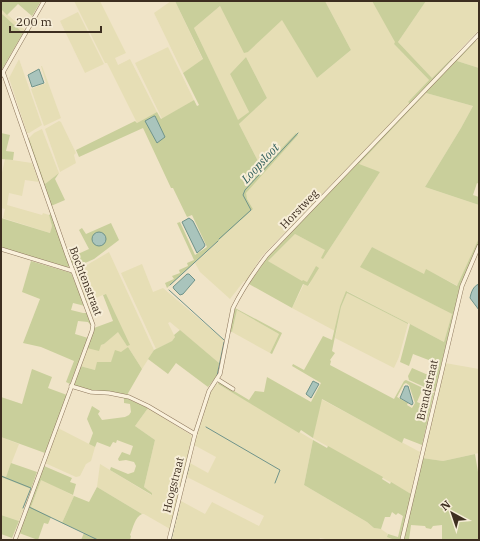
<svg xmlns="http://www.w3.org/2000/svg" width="480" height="541" font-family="'IBM Plex Serif',serif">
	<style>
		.farmland { fill: #e6deb5 }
		.green { fill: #c9cf9b; fill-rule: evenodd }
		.water { fill: #a9c4bc; stroke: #6f938a }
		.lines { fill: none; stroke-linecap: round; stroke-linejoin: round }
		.stream { stroke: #6f938a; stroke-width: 1 }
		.minor-casing { stroke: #8d765c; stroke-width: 4.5 }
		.minor { stroke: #faf1dc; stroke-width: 3.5 }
		.labels { text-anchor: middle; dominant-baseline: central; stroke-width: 4; stroke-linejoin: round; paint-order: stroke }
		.street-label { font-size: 11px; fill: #3d2e20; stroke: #f7eed8 }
		.water-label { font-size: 12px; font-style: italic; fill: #2f5d5a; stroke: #f7eed8 }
	</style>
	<rect width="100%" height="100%" fill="#f0e4c8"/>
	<g class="farmland">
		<polygon points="74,1 100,1 126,53 115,58 118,65 130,59 157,112 137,123 107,63 105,63"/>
		<polygon points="171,1 175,1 203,60 183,73 154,13"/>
		<polygon points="325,1 372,1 396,42 394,44 429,80 408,102 410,104 293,224 261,257 246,282 244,281 230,299 200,272 195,263 253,209 247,199 245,193 298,135 296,133 262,169 239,124 267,98 246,57 230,74 249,112 238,121 194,28 220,6 248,52 282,19 317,78 351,50"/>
		<polygon points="426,1 479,1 479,30 432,78 398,42"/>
		<polygon points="1,9 25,30 23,33 1,13"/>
		<polygon points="78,12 104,64 85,73 60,21"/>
		<polygon points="479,38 479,68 457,61 476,41"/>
		<polygon points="168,47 194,100 162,119 135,63"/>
		<polygon points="19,59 42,125 29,133 27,133 9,78"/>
		<polygon points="41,66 42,66 61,118 44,126 31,89 46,83"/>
		<polygon points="426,93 473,106 461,128 425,187 479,205 479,238 458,286 427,270 424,275 372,247 361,266 452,314 444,342 347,291 340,306 335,331 292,308 304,284 309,286 316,266 307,282 302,282 268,261 295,234 326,250 323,259 380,172 358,165"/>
		<polygon points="59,121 61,122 76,153 74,155 76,163 60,172 45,129"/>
		<polygon points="42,129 59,173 45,184 29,138 34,133"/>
		<polygon points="5,159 32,163 39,182 25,180 22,196 9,193 7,205 42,215 43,213 49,215 52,226 50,233 3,218 5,209 1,208 1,177"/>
		<polygon points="109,252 154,350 142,369 128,347 111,362 95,370 80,366 87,348 104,344 118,331 127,346 105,294 87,302 75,272"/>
		<polygon points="142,264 153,292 163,288 224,340 219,363 170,322 168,323 175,337 172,341 156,349 121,273"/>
		<polygon points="347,293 408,324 399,357 394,368 335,338 341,307"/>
		<polygon points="237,310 279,334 270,353 232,332"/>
		<polygon points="445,363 479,369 479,453 443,461 422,458"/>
		<polygon points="216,383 313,440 304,485 367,522 374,528 381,529 388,534 387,535 390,539 393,540 330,540 320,538 319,540 172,540 181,501 205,514 212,502 259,526 264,516 187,477 190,463 208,473 216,457 194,445 209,395"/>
		<polygon points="321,399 420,452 411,494 313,438"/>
		<polygon points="148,408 191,435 192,438 170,529 144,514 142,514 97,487 100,464 151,495 152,493 144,487 155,440 135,426"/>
		<polygon points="58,428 95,447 91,461 86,464 80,476 76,477 45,463"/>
		<polygon points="1,437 19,444 6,477 1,475"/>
		<polygon points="1,477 31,489 19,521 1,515"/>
		<polygon points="41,479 74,496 62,523 31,507"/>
	</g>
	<g class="green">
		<polygon points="1,1 41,1 32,16 18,4 7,15 1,9"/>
		<polygon points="175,1 325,1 351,50 317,78 282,20 248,52 244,53 220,6 194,28 238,120 249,112 230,74 246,57 267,98 239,124 262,169 296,133 298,135 246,193 247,199 253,209 167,288 165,283 174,279 172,276 180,273 179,270 188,266 187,263 194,260 177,223 180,222 195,255 207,247 192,215 187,217 173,188 171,188 143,128 79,157 76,150 135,121 137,123 157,112 161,119 194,100 197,106 199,105 183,73 203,59"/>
		<polygon points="372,1 426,1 398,42 432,78 452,58 455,60 475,40 476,41 457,61 479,68 479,184 477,183 473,195 479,197 479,205 425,187 461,128 473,106 426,93 359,164 380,172 323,259 321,258 325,250 295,234 268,261 302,281 303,280 307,282 316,266 319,268 308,286 303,284 292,308 249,284 266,259 427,89 425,88 410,104 408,102 429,80 394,44 395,42"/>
		<polygon points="1,13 23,33 1,71"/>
		<polygon points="1,133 10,135 6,151 14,152 13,160 1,159"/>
		<polygon points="29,138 45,184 59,173 55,179 65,200 51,206 28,139"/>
		<polygon points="51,214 69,265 68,268 1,248 1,218 50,233 52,226 49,215"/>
		<polygon points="111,223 119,240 94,259 74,268 73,267 69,258 89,249 79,230 82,228 86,234"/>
		<polygon points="479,238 479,243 460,287 435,391 431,390 409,380 408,376 412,368 435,378 439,364 413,354 409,366 400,362 410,324 444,342 452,314 360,267 372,247 424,274 426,269 457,286"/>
		<polygon points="31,261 71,273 85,306 73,303 71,310 83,313 88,313 92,327 88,322 78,321 75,334 88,338 70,384 66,382 74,361 41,347 23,343 40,299 22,292"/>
		<path d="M346 291 408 323V324L347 293 341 307 332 351 335 353 330 360 331 361 330 365 394 399 404 381 406 380 423 388 417 402 428 407 432 393H434L422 445 404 438 402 443 322 399 313 438 301 430 299 433 218 384 219 382 249 400 255 391 264 392 267 377 311 402 321 383 292 366 293 364 304 370 323 336 332 340 340 306ZM406 383 409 385 415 403 412 408 407 405 408 403 397 397 404 384Z"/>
		<polygon points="106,294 130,345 127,346 118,332 104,344 101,345 99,351 87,348 94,328 113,321 103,295"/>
		<polygon points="235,308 282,333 272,354 270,353 279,334 237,310 232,332 230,331"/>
		<polygon points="180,330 219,363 217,376 208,387 176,363 168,374 148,359 154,350 172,341 175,337 174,335"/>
		<polygon points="128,347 142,369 127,395 91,391 74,385 73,383 80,366 95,370 97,362 111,362 115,350 121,352"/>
		<polygon points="32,369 52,377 48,388 67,395 45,453 1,437 1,397 22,404"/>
		<polygon points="124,397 148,408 135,426 155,440 144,487 152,493 152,495 110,470 111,467 128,474 134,472 136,466 134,462 126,460 119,461 118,459 122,452 130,455 133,446 117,440 116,443 113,442 110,447 97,442 95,447 89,444 93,433 87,419 92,406 100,411 98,414 102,420 125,417 129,415 131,412 130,404 124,403"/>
		<path d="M313 440 327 448 328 446 383 477 382 479 390 484 391 482 411 494 402 539 404 540 422 458 443 461 475 454 479 478V540H442V525L433 526 431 529 426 528 425 526 411 525 409 540C401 540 394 541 387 537L388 534 398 537 403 516 398 513 396 515 392 512 390 517H385L381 529 374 528 367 522 304 485Z"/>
		<polygon points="11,463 37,472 31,489 1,477 1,475 6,477"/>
		<polygon points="44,466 72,478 70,482 76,484 73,495 41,480 31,507 51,517 48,524 44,523 38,540 19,533"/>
		<path d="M97 487 142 514C135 517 133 528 130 535L131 536 130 540H81L84 533 62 523 74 496 89 502Z"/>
		<polygon points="1,515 19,521 12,538 1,534"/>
	</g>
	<g class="water">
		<polygon points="39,69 44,83 32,87 28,75"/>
		<polygon points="154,116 155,116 165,137 157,143 145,121"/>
		<polygon points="189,218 193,221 205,245 204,247 197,253 182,222"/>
		<circle cx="99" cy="239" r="7"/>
		<polygon points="187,274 189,274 195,280 183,294 180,295 174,289 173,287"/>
		<path d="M479 284V310L470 298C471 293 473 286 479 284Z"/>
		<polygon points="313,381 319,384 311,398 306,394"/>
		<polygon points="405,386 408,386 413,403 412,405 400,398"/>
	</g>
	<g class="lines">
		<g class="stream">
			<polyline points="219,239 251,210 243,195 245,190 298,133"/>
			<polyline points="170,285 218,241"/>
			<polyline points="169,290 224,340"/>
			<polyline points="217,376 224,342"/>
			<polyline points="206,427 280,470 275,483"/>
			<polyline points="187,474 189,466"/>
			<polyline points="1,476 31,488 23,508"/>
			<polyline points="185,482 186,477"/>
			<polyline points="28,509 29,507 98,540"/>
			<polyline points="176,519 178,510"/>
			<polyline points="171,540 175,522"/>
		</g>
		<defs>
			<g id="minor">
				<polyline points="3,72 67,255 93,325 92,331 15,540"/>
				<polyline points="1,76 44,1"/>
				<polyline points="1,249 73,271"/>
				<polyline points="217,379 233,389"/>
				<polyline points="71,386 91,392 109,393 129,397 148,406 195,434"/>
				<path d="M169 540 195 434 209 391 220 374 233 308C242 290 254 272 267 255L479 34"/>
				<polyline points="402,540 462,286 479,246"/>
			</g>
		</defs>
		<use href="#minor" class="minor-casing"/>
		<use href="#minor" class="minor"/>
	</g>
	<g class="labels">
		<g class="street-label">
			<text transform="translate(299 209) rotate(-46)">Horstweg</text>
			<text transform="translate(86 281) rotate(69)">Bochtenstraat</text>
			<text transform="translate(427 390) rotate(-77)">Brandstraat</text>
			<text transform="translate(173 485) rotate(-76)">Hoogstraat</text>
		</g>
		<g class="water-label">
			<text transform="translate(260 163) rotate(-47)">Loopsloot</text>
		</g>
	</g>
	<rect width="480" height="541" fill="none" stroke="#3d2e20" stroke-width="4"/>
	<g transform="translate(452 513) rotate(320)" stroke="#f7eed8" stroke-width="3" paint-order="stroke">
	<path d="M0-3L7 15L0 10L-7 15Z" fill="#3d2e20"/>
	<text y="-6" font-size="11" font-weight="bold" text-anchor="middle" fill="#3d2e20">N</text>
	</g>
	<path d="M10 26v6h91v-6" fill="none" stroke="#3d2e20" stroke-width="2"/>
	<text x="16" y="26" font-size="12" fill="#3d2e20" stroke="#f7eed8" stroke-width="3" paint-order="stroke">200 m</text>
</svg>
